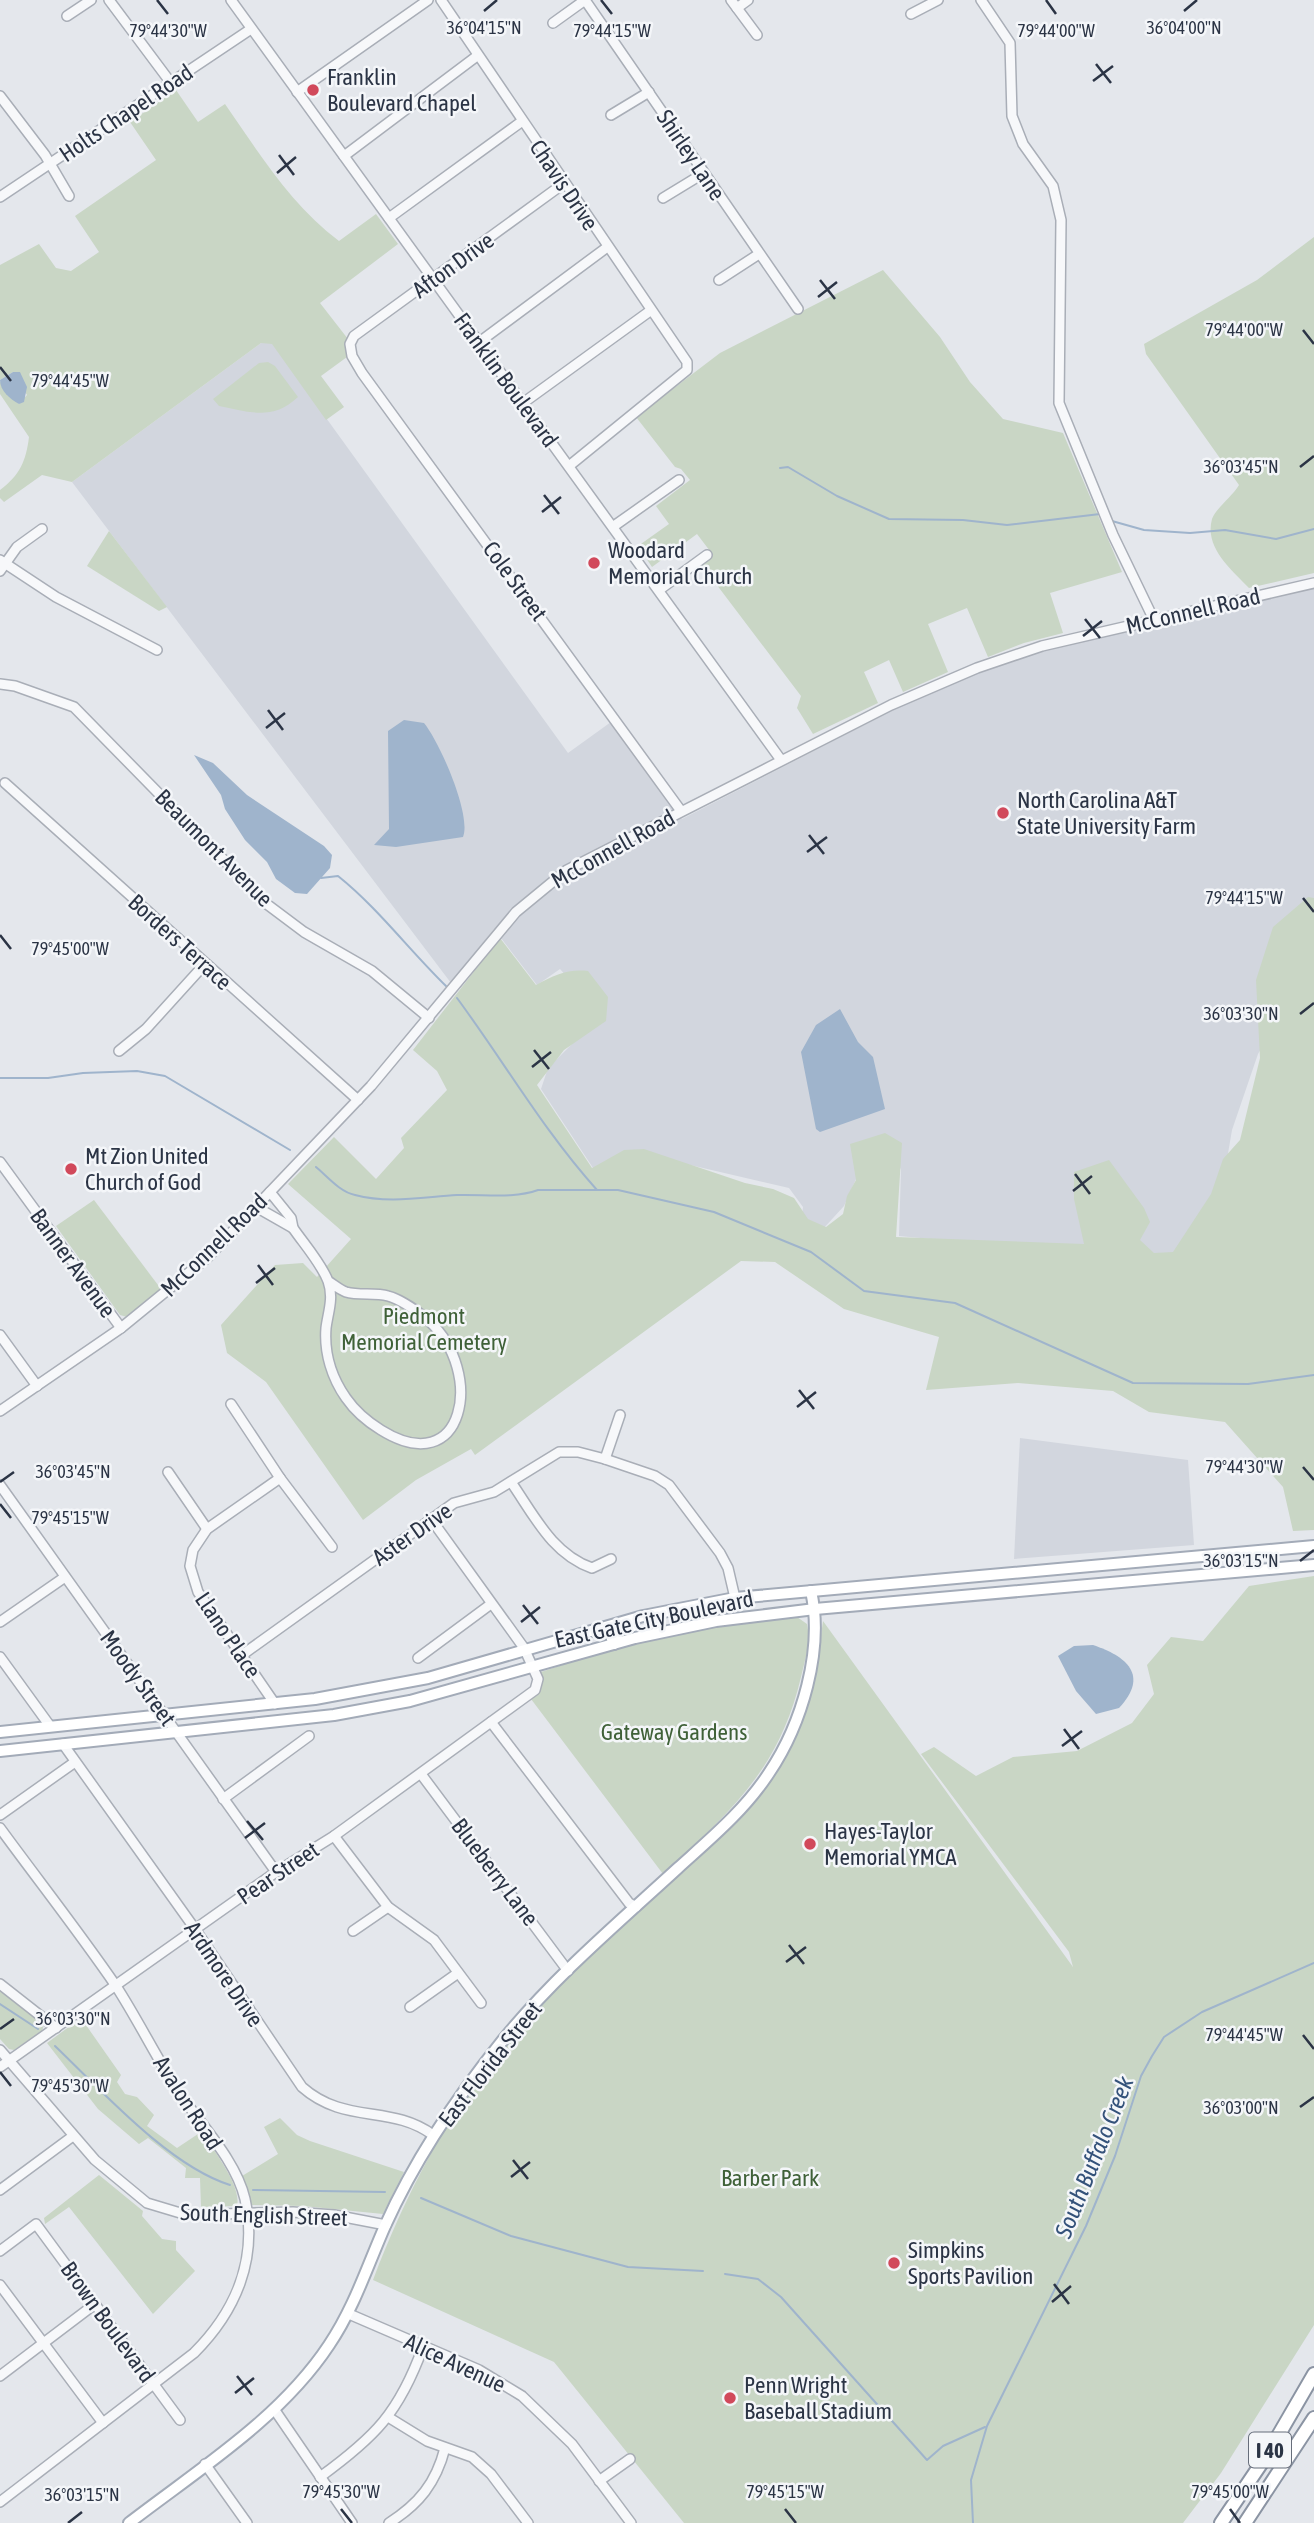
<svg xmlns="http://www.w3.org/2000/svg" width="1314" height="2523" font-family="'Asap Condensed',sans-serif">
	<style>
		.built { fill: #d2d6de }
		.green { fill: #c9d6c5 }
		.water { fill: #9fb4cc }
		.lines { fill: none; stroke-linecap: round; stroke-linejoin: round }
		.stream { stroke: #9fb4cc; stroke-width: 2 }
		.minor-casing { stroke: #a9aeb7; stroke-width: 12 }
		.major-casing { stroke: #a3abb8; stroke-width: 14 }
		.highway-casing { stroke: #8b94a3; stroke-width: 16 }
		.minor { stroke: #f7f8fa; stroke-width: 9 }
		.major { stroke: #fff; stroke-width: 10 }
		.highway { stroke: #fff; stroke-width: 12 }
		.ticks { fill: none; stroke: #2b3445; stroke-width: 2.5 }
		.poi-dot { fill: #d1495b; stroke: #f4f6f9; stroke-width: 2.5 }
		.labels { text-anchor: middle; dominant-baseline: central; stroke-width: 5; stroke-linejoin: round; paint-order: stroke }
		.shield { fill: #f4f6f9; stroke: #676e7b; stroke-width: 2 }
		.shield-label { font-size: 21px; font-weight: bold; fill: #2b3445 }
		.poi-label { font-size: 23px; fill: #2b3445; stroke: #f4f6f9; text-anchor: start }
		.street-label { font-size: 23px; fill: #2b3445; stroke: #f4f6f9 }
		.park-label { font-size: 23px; fill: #3f6138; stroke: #f4f6f9 }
		.water-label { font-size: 24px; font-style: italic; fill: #34527a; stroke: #f4f6f9 }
		.ticks-label { font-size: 18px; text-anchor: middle; fill: #2b3445; stroke: #f4f6f9; stroke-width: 5; stroke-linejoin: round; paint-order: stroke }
	</style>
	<rect width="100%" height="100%" fill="#e4e7ec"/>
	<g class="built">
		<polygon points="261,343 272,343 568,753 611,722 682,819 903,705 980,670 1063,644 1314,588 1314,965 1296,986 1258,1054 1232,1130 1210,1259 1083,1253 899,1236 901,1170 892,1143 861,1168 844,1206 823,1229 802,1216 803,1207 789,1188 656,1157 601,1180 541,1089 548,1068 601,1015 560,969 537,985 494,929 451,983 72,482"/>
		<polygon points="1020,1438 1188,1460 1194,1545 1014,1559"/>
	</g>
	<g class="green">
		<path d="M176 90 198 122 225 104C259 153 291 205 339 241L376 214 398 244 320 303 348 339 347 357 321 376 344 407 326 420 272 344 261 343 72 482 42 475 4 502 0 498V490C20 475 26 461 29 437L0 394V381L19 404 27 395 13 372 0 380V265L39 244 56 268 71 271 99 252 75 216 156 160 130 122Z"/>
		<path d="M1314 237V573L1249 588C1232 570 1204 548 1212 519 1216 508 1232 497 1239 485L1146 354 1144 344 1257 280Z"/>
		<polygon points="883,270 940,337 970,382 1003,419 1063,433 1122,572 1050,593 1063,633 1024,643 988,657 967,608 928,624 948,672 903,692 889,660 864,672 878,703 813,734 797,708 801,696 701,564 713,555 697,534 652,567 638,546 669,524 656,506 690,480 681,469 675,467 636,417 720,353"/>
		<path d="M268 362 275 366 298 397C273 421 249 412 219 406L213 399 259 363Z"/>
		<polygon points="109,531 167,607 159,611 87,566"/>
		<path d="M1308 897 1314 898V1530L1293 1531 1283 1487 1225 1422 1149 1412 1113 1391 1018 1383 926 1390 939 1337 844 1309 775 1262 741 1261 475 1455 471 1449 416 1480 363 1520 266 1382 227 1353 221 1325 275 1265 303 1263 317 1277 351 1239 288 1184 334 1137 376 1179 404 1148 401 1138 447 1090 437 1071 413 1050 500 938 536 985C555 975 567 969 588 971L608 997 606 1021 564 1050 537 1085 592 1168 624 1150 644 1149 745 1183 773 1189 794 1198 808 1219 826 1227 843 1214 847 1196 856 1180 850 1144 885 1133 902 1143 896 1237 1084 1244 1074 1199V1172L1109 1160 1144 1208 1150 1222 1140 1240 1154 1253 1173 1252 1211 1194 1223 1159 1240 1140 1260 1058 1256 980 1273 927Z"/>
		<polygon points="94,1200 161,1289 127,1317 120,1315 56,1226"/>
		<path d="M1314 1576V2325L1221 2473 1183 2523H684L554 2362 373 2280C408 2188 455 2098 522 2025 571 1972 626 1924 679 1875 712 1845 746 1817 771 1780 802 1733 816 1676 823 1621L1073 1967 1069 1952 921 1754 934 1747 976 1776 1013 1757 1077 1751 1132 1723 1154 1694 1147 1665 1171 1637 1203 1641 1249 1586Z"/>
		<path d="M797 1617 807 1624C811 1641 805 1660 801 1677 779 1770 731 1811 663 1874L531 1699 541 1690V1672L630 1643 755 1619Z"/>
		<polygon points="0,1991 44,2025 42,2031 14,2050 9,2049 0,2039"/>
		<path d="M81 2018 121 2075 117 2082 125 2094 137 2097 154 2115 147 2126 177 2148 201 2132C213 2149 242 2186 237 2206L201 2207 200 2178H185L186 2168 148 2138 139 2144 98 2109 47 2043Z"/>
		<polygon points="280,2118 297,2135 310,2141 404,2172 383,2214 303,2206 251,2205 242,2176 278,2154 264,2127"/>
		<polygon points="99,2175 143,2211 142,2216 162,2239 176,2241 176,2250 195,2271 153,2314 69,2207 45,2224 44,2218"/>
	</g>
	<g class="water">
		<path d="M13 372H20L27 387 24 402 19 404C10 399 0 391 0 380Z"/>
		<path d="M404 720 424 723C439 741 472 815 463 837L396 847 374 845 389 829 388 731Z"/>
		<polygon points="194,755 213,763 247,795 324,846 332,855 330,868 307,894 295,893 276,879 267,862 245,840 225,809 221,795"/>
		<polygon points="840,1009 858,1042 873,1057 885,1109 820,1132 816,1129 801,1052 816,1025"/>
		<path d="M1093 1645C1126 1656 1150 1675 1119 1708L1096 1714 1076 1691 1058 1656 1074 1646Z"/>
	</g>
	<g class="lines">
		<g class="stream">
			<polyline points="780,468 788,467 837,496 889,519 963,520 1007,525 1100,514"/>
			<polyline points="1112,521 1144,530 1190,533 1225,530 1276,539 1314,529"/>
			<path d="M321 878 338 876C378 908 409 950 446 986"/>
			<path d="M457 998C505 1063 543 1130 597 1190"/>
			<polyline points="0,1078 48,1078 83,1073 137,1071 165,1076 290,1150"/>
			<path d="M316 1167C328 1177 340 1192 355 1195 389 1204 423 1197 457 1195 484 1194 513 1199 538 1190H618L714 1212 811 1252 864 1291 955 1303 1133 1383 1248 1384 1314 1375"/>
			<polyline points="0,2004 38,2029"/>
			<path d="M55 2046C101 2090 169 2166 230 2185"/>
			<polyline points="253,2190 385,2192"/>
			<polyline points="421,2198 511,2236 628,2267 703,2271"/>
			<polyline points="725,2274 758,2279 781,2297 927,2460 943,2446 985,2427"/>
			<polyline points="973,2523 971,2480 987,2426 1086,2226 1115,2156 1141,2076 1152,2056 1164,2037 1202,2012 1314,1963"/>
		</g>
		<defs>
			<g id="minor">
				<polyline points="109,0 171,83"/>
				<polyline points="231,0 781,760"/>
				<polyline points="441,0 687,362 687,370 569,466"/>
				<polyline points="585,0 798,309"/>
				<polyline points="731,0 757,35"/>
				<polyline points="981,0 1010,43 1012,116 1023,144 1053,186 1061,220 1059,403 1113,535 1154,620"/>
				<polyline points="737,8 748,0"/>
				<polyline points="911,14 938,0"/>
				<polyline points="67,16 91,0"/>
				<polyline points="553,23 585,0"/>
				<polyline points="297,92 428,0"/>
				<polyline points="0,96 45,155 69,196"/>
				<polyline points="611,115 649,92"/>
				<polyline points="344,156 477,56"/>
				<polyline points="563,184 354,336 350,344 352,356 362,373 681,811"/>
				<polyline points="0,197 251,29"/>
				<polyline points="663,198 704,173"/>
				<polyline points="389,218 521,122"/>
				<polyline points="719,280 759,254"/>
				<polyline points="478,343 606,248"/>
				<polyline points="523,403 650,311"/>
				<polyline points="614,526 679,480"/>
				<polyline points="0,560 56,597 157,650"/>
				<polyline points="0,571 17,547 42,529"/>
				<polyline points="659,590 707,555"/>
				<polyline points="0,684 15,686 74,707 268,905 304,932 372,971 429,1018"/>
				<polyline points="5,783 358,1100"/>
				<polyline points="119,1051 146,1029 204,965"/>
				<polyline points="0,1162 121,1328"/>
				<path d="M270 1192 291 1218 293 1228C304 1244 321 1263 328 1281 334 1298 328 1312 326 1328 324 1353 332 1378 346 1398 355 1411 368 1422 381 1430 465 1482 485 1372 429 1321 418 1312 403 1300 388 1296 375 1292 359 1296 346 1292 340 1290 333 1284 328 1281"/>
				<polyline points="256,1207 293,1228"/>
				<polyline points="0,1335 37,1386"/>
				<polyline points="231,1404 280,1478 332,1547"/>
				<polyline points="0,1411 121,1328 208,1257 371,1086 516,912 567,870 891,705 977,668 1042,646 1314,583"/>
				<polyline points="605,1459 620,1415"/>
				<polyline points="168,1472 207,1529"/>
				<path d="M511 1482C534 1515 552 1554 592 1568L611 1559"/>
				<polyline points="0,1485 276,1872"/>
				<polyline points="0,1622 65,1577"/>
				<polyline points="242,1655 454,1503 494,1492 559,1452 578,1452 605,1459 655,1476 669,1485 720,1553 728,1568 735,1598"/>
				<polyline points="0,1657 50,1726"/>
				<polyline points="418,1658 491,1604"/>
				<polyline points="275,1704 198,1592 190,1566 193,1550 207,1529 280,1478"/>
				<polyline points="491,1722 629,1903 636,1907"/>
				<path d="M63 1744 195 1929 302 2087C345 2125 391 2104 433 2135"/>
				<polyline points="421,1774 568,1971"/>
				<polyline points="223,1799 309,1736"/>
				<polyline points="0,1815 75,1762"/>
				<path d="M0 1828C38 1880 79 1932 116 1986 138 2020 156 2057 178 2091 200 2124 236 2160 245 2199 258 2259 236 2311 194 2353L0 2502"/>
				<polyline points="334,1836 388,1907 434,1940 481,2003"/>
				<polyline points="353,1931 388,1907"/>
				<polyline points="0,1984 56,2028"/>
				<polyline points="410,2007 458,1973"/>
				<polyline points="0,2050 95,2160 147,2203 187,2215 293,2212 334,2215 386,2225"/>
				<polyline points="0,2067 276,1872 334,1836 535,1690 538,1679 524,1648 431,1519"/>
				<polyline points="0,2190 73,2136"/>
				<polyline points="0,2251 36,2224 180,2420"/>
				<polyline points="0,2285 103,2423"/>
				<polyline points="349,2314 479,2370 522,2396 572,2444 631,2523"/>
				<polyline points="0,2376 95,2304"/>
				<polyline points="274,2409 352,2523"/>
				<polyline points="388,2417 427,2441 472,2457 491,2474 528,2523"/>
				<polyline points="205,2464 247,2523"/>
				<path d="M320 2477C375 2437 399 2413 423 2347"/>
				<polyline points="599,2481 630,2459"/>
				<path d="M389 2523C419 2504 436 2483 445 2448"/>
			</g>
			<g id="major">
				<polyline points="614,1644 612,1639 622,1629 634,1626"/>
				<polyline points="0,1732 315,1699 428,1678 643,1616 735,1598 1314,1546"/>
				<polyline points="0,1751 334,1715 410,1701 635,1638 716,1621 815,1609 1314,1565"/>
				<path d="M129 2523C199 2469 280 2419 329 2345 354 2308 367 2267 385 2226 415 2159 457 2097 503 2040 554 1977 618 1923 678 1868 710 1839 745 1810 769 1773 802 1724 824 1650 811 1591"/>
			</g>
			<g id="highway">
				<polyline points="1221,2523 1267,2455 1314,2374"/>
				<polyline points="1245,2523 1314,2418"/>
			</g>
		</defs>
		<use href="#minor" class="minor-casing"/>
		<use href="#major" class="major-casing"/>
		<use href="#highway" class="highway-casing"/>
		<use href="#minor" class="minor"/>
		<use href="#major" class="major"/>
		<use href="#highway" class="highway"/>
	</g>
	<path class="ticks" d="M157 0 168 14M601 0 612 14M1046 0 1056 14M484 11 497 0M1184 11 1197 0M1096 64 1111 83M1093 81 1113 66M279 155 294 175M277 173 296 157M820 280 835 299M818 297 837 282M1303 330 1314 344M0 367 11 381M1300 467 1314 456M544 495 559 514M542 512 561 497M1085 619 1100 638M1083 636 1102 621M268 710 283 730M266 728 285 713M809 835 824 854M807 852 827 837M1303 898 1314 912M0 935 11 949M1300 1014 1314 1003M534 1050 549 1069M532 1067 551 1052M1075 1174 1090 1194M1073 1191 1092 1176M258 1265 273 1285M256 1283 275 1268M799 1390 814 1409M797 1407 816 1392M1303 1467 1314 1480M0 1482 14 1472M0 1504 11 1518M1300 1561 1314 1550M523 1605 538 1624M521 1622 540 1607M1064 1729 1079 1749M1062 1746 1082 1731M247 1821 263 1840M245 1838 265 1823M789 1945 804 1964M786 1962 806 1947M0 2029 14 2019M1303 2035 1314 2049M0 2072 11 2086M1300 2107 1314 2097M513 2160 528 2179M511 2177 530 2162M1054 2284 1069 2304M1052 2302 1071 2286M237 2376 252 2395M235 2393 254 2378M341 2509 352 2523M785 2509 796 2523M1230 2509 1240 2523M68 2523 82 2512"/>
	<g class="poi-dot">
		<circle cx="313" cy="90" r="7"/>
		<circle cx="594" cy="563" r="7"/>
		<circle cx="1003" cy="813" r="7"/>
		<circle cx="71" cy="1169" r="7"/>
		<circle cx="810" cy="1844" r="7"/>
		<circle cx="894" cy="2263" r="7"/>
		<circle cx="730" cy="2398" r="7"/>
	</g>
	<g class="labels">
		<rect class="shield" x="1249" y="2432.5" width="42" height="35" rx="5"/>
		<g class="shield-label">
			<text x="1270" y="2450">I 40</text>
		</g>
		<g class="poi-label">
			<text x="327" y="77">Franklin<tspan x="327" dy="26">Boulevard Chapel</tspan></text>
			<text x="608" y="550">Woodard<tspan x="608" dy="26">Memorial Church</tspan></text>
			<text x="1017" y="800">North Carolina A&amp;T<tspan x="1017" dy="26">State University Farm</tspan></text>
			<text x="85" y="1156">Mt Zion United<tspan x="85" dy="26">Church of God</tspan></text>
			<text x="824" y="1831">Hayes-Taylor<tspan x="824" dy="26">Memorial YMCA</tspan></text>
			<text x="908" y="2250">Simpkins<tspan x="908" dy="26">Sports Pavilion</tspan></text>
			<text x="744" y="2385">Penn Wright<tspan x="744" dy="26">Baseball Stadium</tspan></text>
		</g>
		<g class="street-label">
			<text transform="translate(126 113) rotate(-34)">Holts Chapel Road</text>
			<text transform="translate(691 155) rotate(56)">Shirley Lane</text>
			<text transform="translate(564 185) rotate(56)">Chavis Drive</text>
			<text transform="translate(453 265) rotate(-36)">Afton Drive</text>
			<text transform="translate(506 380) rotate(54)">Franklin Boulevard</text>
			<text transform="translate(515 581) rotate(54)">Cole Street</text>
			<text transform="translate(1193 611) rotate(-13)">McConnell Road</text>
			<text transform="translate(214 848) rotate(45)">Beaumont Avenue</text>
			<text transform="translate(613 849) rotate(-29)">McConnell Road</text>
			<text transform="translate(180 942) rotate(42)">Borders Terrace</text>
			<text transform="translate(214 1245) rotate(-44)">McConnell Road</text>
			<text transform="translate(73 1263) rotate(54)">Banner Avenue</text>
			<text transform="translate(412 1534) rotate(-35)">Aster Drive</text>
			<text transform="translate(654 1619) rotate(-12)">East Gate City Boulevard</text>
			<text transform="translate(228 1635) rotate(56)">Llano Place</text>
			<text transform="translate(138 1678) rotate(54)">Moody Street</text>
			<text transform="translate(495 1872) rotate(53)">Blueberry Lane</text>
			<text transform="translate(278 1873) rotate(-34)">Pear Street</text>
			<text transform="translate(224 1974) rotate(56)">Ardmore Drive</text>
			<text transform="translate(490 2064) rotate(-52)">East Florida Street</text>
			<text transform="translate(188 2103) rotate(57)">Avalon Road</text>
			<text transform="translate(264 2215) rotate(2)">South English Street</text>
			<text transform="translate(108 2322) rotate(54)">Brown Boulevard</text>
			<text transform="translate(455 2363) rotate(25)">Alice Avenue</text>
		</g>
		<g class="park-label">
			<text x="424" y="1316">Piedmont<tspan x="424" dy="26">Memorial Cemetery</tspan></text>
			<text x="674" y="1732">Gateway Gardens</text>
			<text x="770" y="2178">Barber Park</text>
		</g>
		<g class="water-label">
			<text transform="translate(1094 2157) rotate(-68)">South Buffalo Creek</text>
		</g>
	</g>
	<g class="ticks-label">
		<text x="484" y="34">36°04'15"N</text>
		<text x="1184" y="34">36°04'00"N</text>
		<text x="168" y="37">79°44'30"W</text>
		<text x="612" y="37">79°44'15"W</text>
		<text x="1056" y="37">79°44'00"W</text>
		<text x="1244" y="336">79°44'00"W</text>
		<text x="70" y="387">79°44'45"W</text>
		<text x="1241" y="473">36°03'45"N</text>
		<text x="1244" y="904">79°44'15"W</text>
		<text x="70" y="955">79°45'00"W</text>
		<text x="1241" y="1020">36°03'30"N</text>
		<text x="1244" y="1473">79°44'30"W</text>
		<text x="73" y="1478">36°03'45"N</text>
		<text x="70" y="1524">79°45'15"W</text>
		<text x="1241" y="1567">36°03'15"N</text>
		<text x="73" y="2025">36°03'30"N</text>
		<text x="1244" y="2041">79°44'45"W</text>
		<text x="70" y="2092">79°45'30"W</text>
		<text x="1241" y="2114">36°03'00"N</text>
		<text x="341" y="2498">79°45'30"W</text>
		<text x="785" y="2498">79°45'15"W</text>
		<text x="1230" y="2498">79°45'00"W</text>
		<text x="82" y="2501">36°03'15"N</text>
	</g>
</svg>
